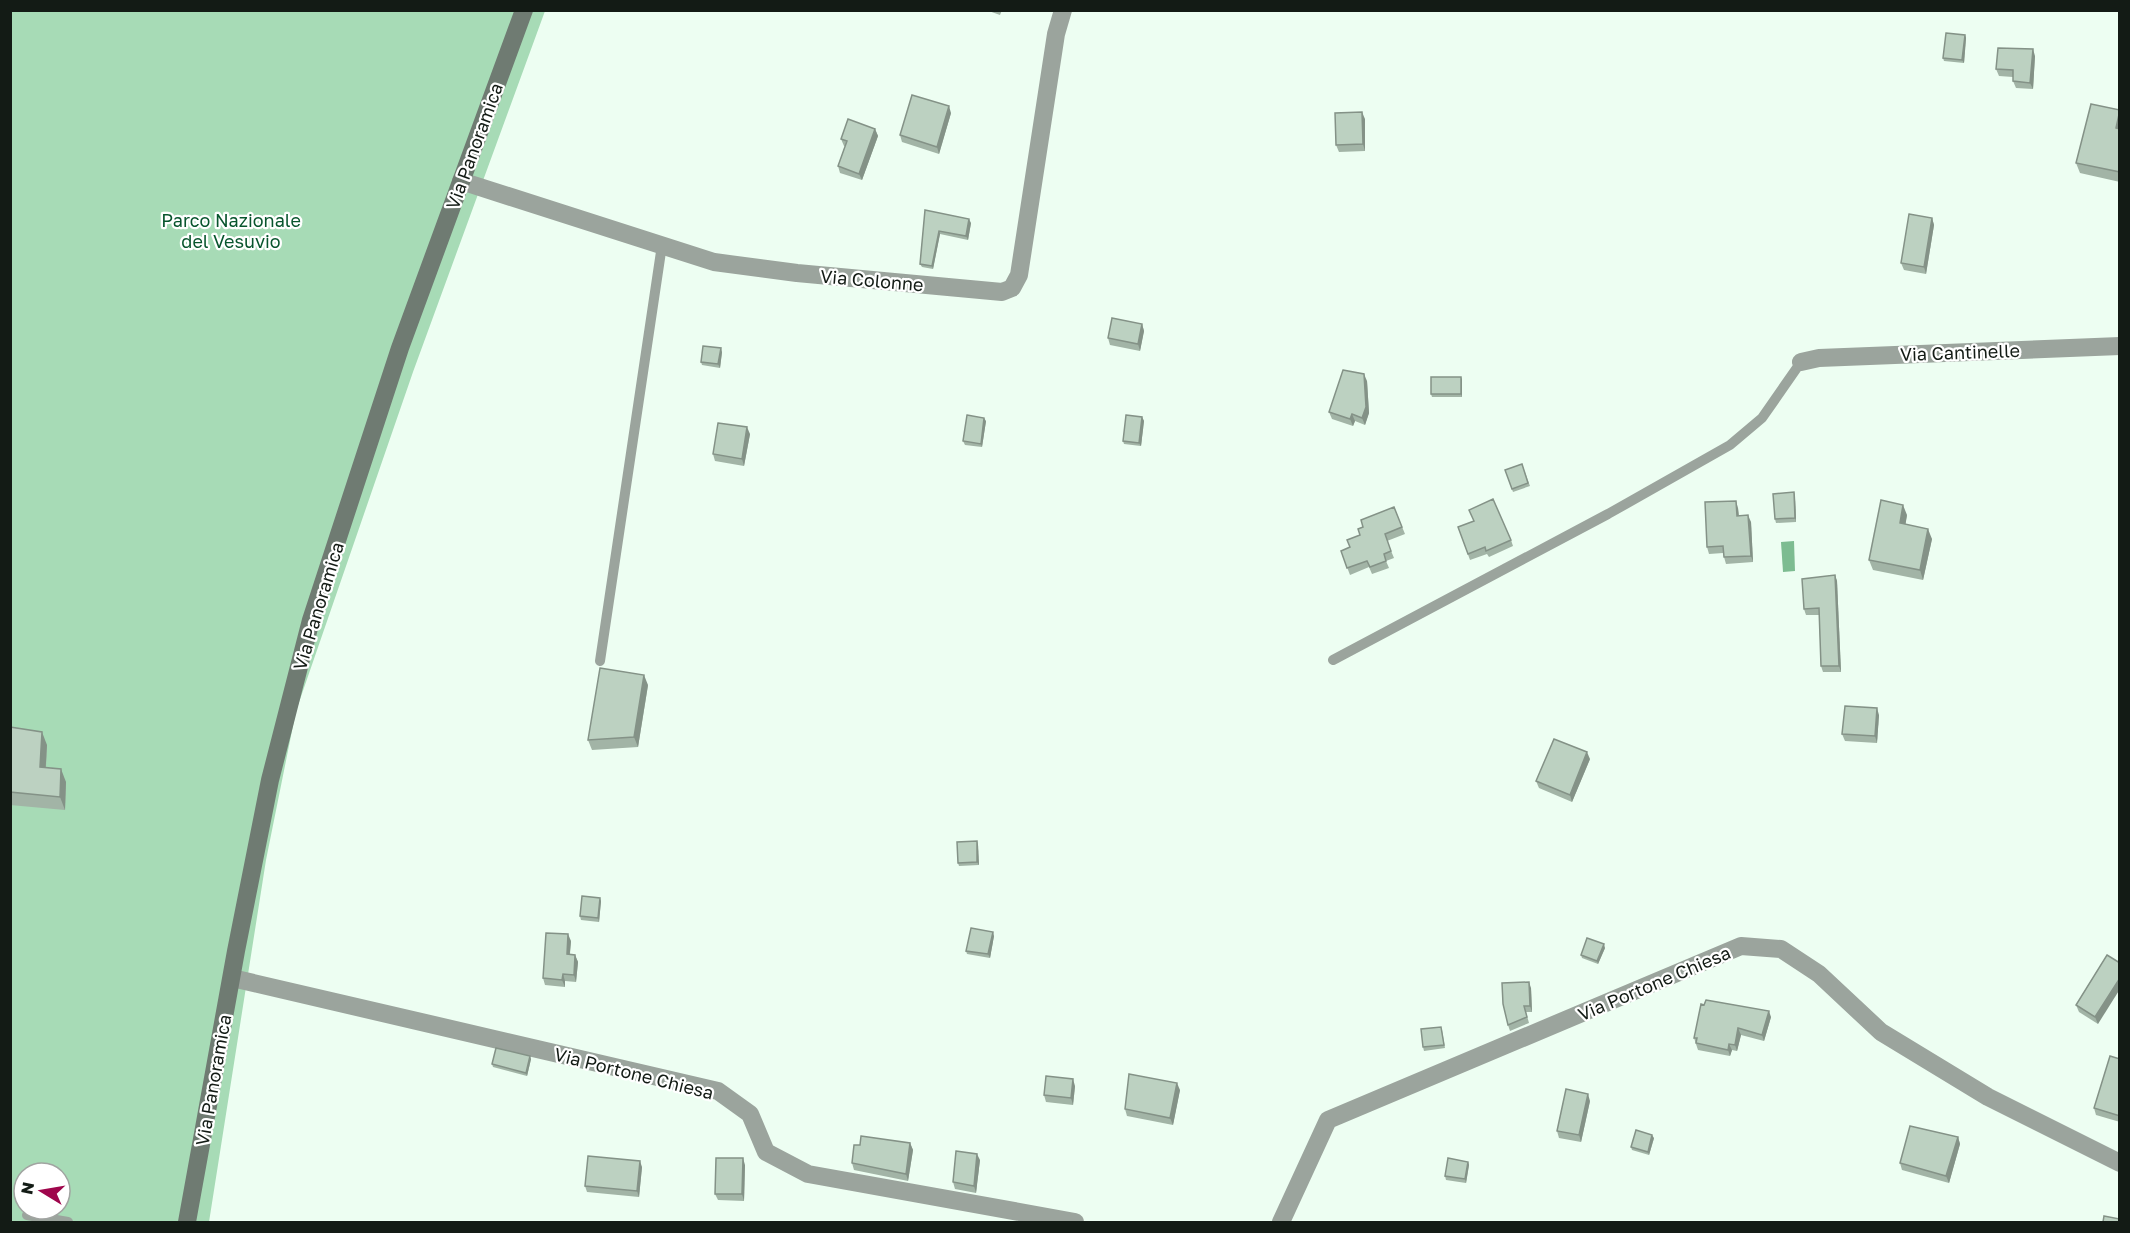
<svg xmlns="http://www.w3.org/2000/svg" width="2130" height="1233" font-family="'Golos Text',sans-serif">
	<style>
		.green { fill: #a7dbb6; fill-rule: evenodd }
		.water { fill: #7dbc91 }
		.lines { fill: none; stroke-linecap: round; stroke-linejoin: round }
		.lane { stroke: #9ba49d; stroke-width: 10 }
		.street { stroke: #9ba49d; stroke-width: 18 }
		.secondary { stroke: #6f7b72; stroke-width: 18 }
		.wall { fill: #a2b4a6 }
		.shaded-wall { fill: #849287 }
		.building { fill: #bcd1c1; stroke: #849287; stroke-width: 1.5 }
		.labels { text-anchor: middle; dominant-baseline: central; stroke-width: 4.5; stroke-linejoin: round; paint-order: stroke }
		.street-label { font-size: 18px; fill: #131b15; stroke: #fff }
		.park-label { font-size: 18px; fill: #08552d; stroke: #fff }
	</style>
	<rect width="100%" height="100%" fill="#edfef2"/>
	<path class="green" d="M10 11H545L413 372 296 711 266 860 209 1222H11ZM24 1173H60V1209H24Z"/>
	<polygon class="water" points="1794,541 1795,571 1783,572 1781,542"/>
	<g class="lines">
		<g class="lane">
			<polyline points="1333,660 1608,514 1730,445 1762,418 1801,362"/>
			<polyline points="600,661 662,245"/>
			<polyline points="27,1215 68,1222"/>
		</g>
		<g class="street">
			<polyline points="461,181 714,262 797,273 1002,292 1012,288 1019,275 1056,34 1063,10"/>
			<polyline points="1801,362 1819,358 2120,346"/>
			<polyline points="232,978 718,1091 750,1114 766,1152 808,1174 1075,1222"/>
			<polyline points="1281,1222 1328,1120 1741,946 1781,949 1819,974 1881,1032 1988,1097 2120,1163"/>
		</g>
		<polyline class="secondary" points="187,1222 236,951 270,780 311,620 400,348 524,10"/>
	</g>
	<g class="wall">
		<polygon points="986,10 1002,10 1000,15"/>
		<polygon points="1965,35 1966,38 1964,63 1944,61 1943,58"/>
		<polygon points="2035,56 2033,89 2016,88 2013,81 2013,77 1999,76 1996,69"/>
		<polygon points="2120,110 2120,182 2080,173 2076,163"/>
		<polygon points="951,113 939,154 902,142 900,135"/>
		<polygon points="1365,119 1365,151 1339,152 1336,145"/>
		<polygon points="875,129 878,136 862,180 840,173 838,166 845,146 844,146 841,139"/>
		<polygon points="925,210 971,223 968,240 940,234 933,269 922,267 920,264"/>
		<polygon points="1932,218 1934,225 1926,274 1904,270 1901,263"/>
		<polygon points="1142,324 1144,331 1140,351 1110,345 1108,338"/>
		<polygon points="722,352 720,368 702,365 701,362"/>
		<polygon points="1461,377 1462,380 1462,397 1432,397 1431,394"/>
		<polygon points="1367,381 1369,413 1365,425 1355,421 1353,426 1332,419 1329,412"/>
		<polygon points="1142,417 1144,421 1141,446 1124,444 1123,441"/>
		<polygon points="986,421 982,447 965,445 963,441"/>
		<polygon points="750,434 744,466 715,461 713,454"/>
		<polygon points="1522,464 1530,486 1513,492 1505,470"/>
		<polygon points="1794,492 1795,496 1796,522 1776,523 1775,519"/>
		<polygon points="1394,507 1405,534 1387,541 1394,558 1386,561 1389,568 1372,574 1369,567 1350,575 1341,551 1350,547 1360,535 1363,527"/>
		<polygon points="1738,508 1739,515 1751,522 1753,562 1726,564 1724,557 1723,553 1709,554 1707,547"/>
		<polygon points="1907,515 1905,525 1932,539 1923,580 1873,570 1869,560"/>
		<polygon points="1458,527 1511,540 1513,546 1489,557 1487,554 1470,560"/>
		<polygon points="1835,575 1837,581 1841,672 1823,672 1821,666 1819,615 1806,615 1804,609"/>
		<polygon points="648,685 638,747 592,750 588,740"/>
		<polygon points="1879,715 1877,743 1845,741 1842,734"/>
		<polygon points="10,727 47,745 46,767 66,782 65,810 10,805"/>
		<polygon points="1590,759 1572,802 1539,788 1536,781"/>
		<polygon points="977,841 978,845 979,865 959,866 958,863"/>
		<polygon points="601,901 599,922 581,920 580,916"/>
		<polygon points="994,936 990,958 967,954 966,951"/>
		<polygon points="571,941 570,954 575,955 578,962 576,982 565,981 565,987 545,985 543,978"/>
		<polygon points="1605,948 1598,964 1582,958 1581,955"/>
		<polygon points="2107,955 2098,1024 2079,1012 2076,1005"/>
		<polygon points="1531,988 1532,1012 1526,1012 1529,1023 1510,1031 1508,1025"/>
		<polygon points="1704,1005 1771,1017 1764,1041 1741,1035 1737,1051 1732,1050 1730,1056 1698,1050 1694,1038"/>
		<polygon points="1442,1030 1445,1048 1424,1051 1423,1047"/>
		<polygon points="531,1059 527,1076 493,1067 492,1064"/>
		<polygon points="2120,1059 2120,1122 2096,1115 2094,1108"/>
		<polygon points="1075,1086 1073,1105 1046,1102 1044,1095"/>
		<polygon points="1180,1090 1173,1125 1127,1116 1125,1109"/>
		<polygon points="1590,1101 1581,1142 1559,1138 1557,1131"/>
		<polygon points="1958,1137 1960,1144 1949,1183 1902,1170 1900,1163"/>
		<polygon points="1654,1138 1649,1155 1632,1150 1631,1147"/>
		<polygon points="910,1143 913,1150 908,1181 854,1170 852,1163 860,1145"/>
		<polygon points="980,1160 976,1193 955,1189 953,1182"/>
		<polygon points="1468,1162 1469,1165 1466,1183 1446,1180 1445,1176"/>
		<polygon points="745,1165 744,1201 718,1200 715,1194"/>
		<polygon points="642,1167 639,1197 587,1192 585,1186"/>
	</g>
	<g class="shaded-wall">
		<polygon points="1965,35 1966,38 1964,63 1962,60"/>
		<polygon points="2033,49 2035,56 2033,89 2030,83"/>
		<polygon points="949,106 951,113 939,154 937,147"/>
		<polygon points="1362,112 1365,119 1365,151 1363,144"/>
		<polygon points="2120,114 2120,137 2116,128"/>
		<polygon points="875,129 878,136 862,180 859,174"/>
		<polygon points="1932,218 1934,225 1926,274 1924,267"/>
		<polygon points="969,219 971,223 968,240 966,236"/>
		<polygon points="939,231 940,234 933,269 932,266"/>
		<polygon points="1142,324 1144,331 1140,351 1138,344"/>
		<polygon points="721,348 722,352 720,368 718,364"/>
		<polygon points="1364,374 1367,381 1369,413 1365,425 1362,418"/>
		<polygon points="1461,377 1462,380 1462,397 1461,394"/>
		<polygon points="1352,414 1355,421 1353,426 1350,419"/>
		<polygon points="1142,417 1144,421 1141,446 1139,443"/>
		<polygon points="984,418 986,421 982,447 981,444"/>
		<polygon points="747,427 750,434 744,466 742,459"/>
		<polygon points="1794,492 1795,496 1796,522 1795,518"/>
		<polygon points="1736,501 1738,508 1739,522 1737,516"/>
		<polygon points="1903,505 1907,515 1904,534 1900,523"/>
		<polygon points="1748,515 1751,522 1753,562 1751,556"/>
		<polygon points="1928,529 1932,539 1923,580 1920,570"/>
		<polygon points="1835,575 1837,581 1841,672 1839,666"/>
		<polygon points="644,675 648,685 638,747 634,737"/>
		<polygon points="1877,708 1879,715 1877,743 1875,736"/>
		<polygon points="42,732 47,745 45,779 40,767"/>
		<polygon points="1587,752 1590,759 1572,802 1570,795"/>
		<polygon points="61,769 66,782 65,810 60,797"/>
		<polygon points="977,841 978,845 979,865 977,862"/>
		<polygon points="600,898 601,901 599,922 598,918"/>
		<polygon points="993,932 994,936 990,958 988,954"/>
		<polygon points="568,934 571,941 569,961 567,954"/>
		<polygon points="1604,944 1605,948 1598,964 1597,961"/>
		<polygon points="575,955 578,962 576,982 574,975"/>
		<polygon points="563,974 565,981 565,987 562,980"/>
		<polygon points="2120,978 2120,989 2098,1024 2095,1017"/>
		<polygon points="1529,982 1531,988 1532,1012 1530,1006"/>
		<polygon points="1769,1011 1771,1017 1764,1041 1762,1035"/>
		<polygon points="1738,1028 1741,1035 1737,1051 1735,1045"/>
		<polygon points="1729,1044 1732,1050 1730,1056 1728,1050"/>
		<polygon points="530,1056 531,1059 527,1076 526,1073"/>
		<polygon points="1073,1079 1075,1086 1073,1105 1071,1098"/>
		<polygon points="1177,1083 1180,1090 1173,1125 1170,1118"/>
		<polygon points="1588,1094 1590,1101 1581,1142 1579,1135"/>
		<polygon points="1652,1135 1654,1138 1649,1155 1648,1152"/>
		<polygon points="1958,1137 1960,1144 1949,1183 1946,1176"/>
		<polygon points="910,1143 913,1150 908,1181 906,1174"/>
		<polygon points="977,1154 980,1160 976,1193 974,1186"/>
		<polygon points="743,1158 745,1165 744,1201 742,1194"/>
		<polygon points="640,1161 642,1167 639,1197 637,1191"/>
		<polygon points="1468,1162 1469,1165 1466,1183 1465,1179"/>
	</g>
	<g class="building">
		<polygon points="1946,33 1965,35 1962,60 1943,58"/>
		<polygon points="1998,48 2033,49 2030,83 2013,81 2013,70 1996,69"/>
		<polygon points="912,95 949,106 937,147 900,135"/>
		<polygon points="2091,104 2120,110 2116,128 2120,129 2120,172 2076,163"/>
		<polygon points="1362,112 1363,144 1336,145 1335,113"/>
		<polygon points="848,119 875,129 859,174 838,166 847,141 841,139"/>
		<polygon points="925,210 969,219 966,236 939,231 932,266 920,264"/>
		<polygon points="1909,214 1932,218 1924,267 1901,263"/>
		<polygon points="1112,318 1142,324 1138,344 1108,338"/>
		<polygon points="703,346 721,348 718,364 701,362"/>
		<polygon points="1343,370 1364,374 1366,407 1362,418 1352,414 1350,419 1329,412"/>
		<rect x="1431" y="377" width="30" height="17"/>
		<polygon points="967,415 984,418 981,444 963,441"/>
		<polygon points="1126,415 1142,417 1139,443 1123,441"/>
		<polygon points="718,423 747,427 742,459 713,454"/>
		<polygon points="1522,464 1528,483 1512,489 1505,470"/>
		<polygon points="1794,492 1795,518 1775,519 1773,494"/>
		<polygon points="1493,499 1511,540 1486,551 1485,547 1468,554 1458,527 1474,521 1469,510"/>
		<polygon points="1881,500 1903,505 1900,523 1928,529 1920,570 1869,560"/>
		<polygon points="1736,501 1737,516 1748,515 1751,556 1724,557 1723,546 1707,547 1705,502"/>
		<polygon points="1394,507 1402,527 1385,534 1391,551 1384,554 1386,561 1370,567 1367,561 1347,568 1341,551 1350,547 1347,540 1360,535 1358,529 1363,527 1361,520"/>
		<polygon points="1835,575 1839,666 1821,666 1819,608 1804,609 1802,579"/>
		<polygon points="600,668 644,675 634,737 588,740"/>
		<polygon points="1845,706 1877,708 1875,736 1842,734"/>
		<polygon points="10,727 42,732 40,767 61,769 60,797 10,792"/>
		<polygon points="1554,739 1587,752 1570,795 1536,781"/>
		<polygon points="977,841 977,862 958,863 957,842"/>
		<polygon points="582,896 600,898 598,918 580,916"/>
		<polygon points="971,928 993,932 988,954 966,951"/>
		<polygon points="546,933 568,934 567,954 575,955 574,975 563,974 562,980 543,978"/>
		<polygon points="1587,938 1604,944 1597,961 1581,955"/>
		<polygon points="2107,955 2120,963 2120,978 2095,1017 2076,1005"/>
		<polygon points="1529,982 1530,1006 1524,1006 1527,1017 1508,1025 1503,1004 1502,983"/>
		<polygon points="1706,1000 1769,1011 1762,1035 1738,1028 1735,1045 1729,1044 1728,1050 1696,1043 1697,1038 1694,1038 1701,1004 1704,1005"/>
		<polygon points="1441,1027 1444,1045 1423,1047 1421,1029"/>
		<polygon points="496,1048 530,1056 526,1073 492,1064"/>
		<polygon points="2110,1056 2120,1059 2120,1116 2094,1108"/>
		<polygon points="1129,1074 1177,1083 1170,1118 1125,1109"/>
		<polygon points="1046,1076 1073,1079 1071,1098 1044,1095"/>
		<polygon points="1566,1089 1588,1094 1579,1135 1557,1131"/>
		<polygon points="1910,1126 1958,1137 1946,1176 1900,1163"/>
		<polygon points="1636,1130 1652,1135 1648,1152 1631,1147"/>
		<polygon points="861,1136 910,1143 906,1174 852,1163 854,1145 860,1145"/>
		<polygon points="956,1151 977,1154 974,1186 953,1182"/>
		<polygon points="588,1156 640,1161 637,1191 585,1186"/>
		<polygon points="716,1158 743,1158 742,1194 715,1194"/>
		<polygon points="1448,1158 1468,1162 1465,1179 1445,1176"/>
		<polygon points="2104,1216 2120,1219 2120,1222 2103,1222"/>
	</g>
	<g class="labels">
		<g class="street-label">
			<text transform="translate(474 146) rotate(-70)">Via Panoramica</text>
			<text transform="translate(872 280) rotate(5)">Via Colonne</text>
			<text transform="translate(1960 352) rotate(-2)">Via Cantinelle</text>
			<text transform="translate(318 606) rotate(-73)">Via Panoramica</text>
			<text transform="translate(1654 983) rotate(-23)">Via Portone Chiesa</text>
			<text transform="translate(634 1073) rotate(14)">Via Portone Chiesa</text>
			<text transform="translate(213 1080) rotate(-80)">Via Panoramica</text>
		</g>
		<g class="park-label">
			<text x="231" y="220">Parco Nazionale<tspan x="231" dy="21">del Vesuvio</tspan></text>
		</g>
	</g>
	<rect width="2130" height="1233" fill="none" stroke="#131b15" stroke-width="24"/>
	<g transform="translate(42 1191) rotate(281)"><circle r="28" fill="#ffffff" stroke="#a1a4a1" stroke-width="1.5"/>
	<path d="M0-4.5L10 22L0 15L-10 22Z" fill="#9f064c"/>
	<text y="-9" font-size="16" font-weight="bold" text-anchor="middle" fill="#131b15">N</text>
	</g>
</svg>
